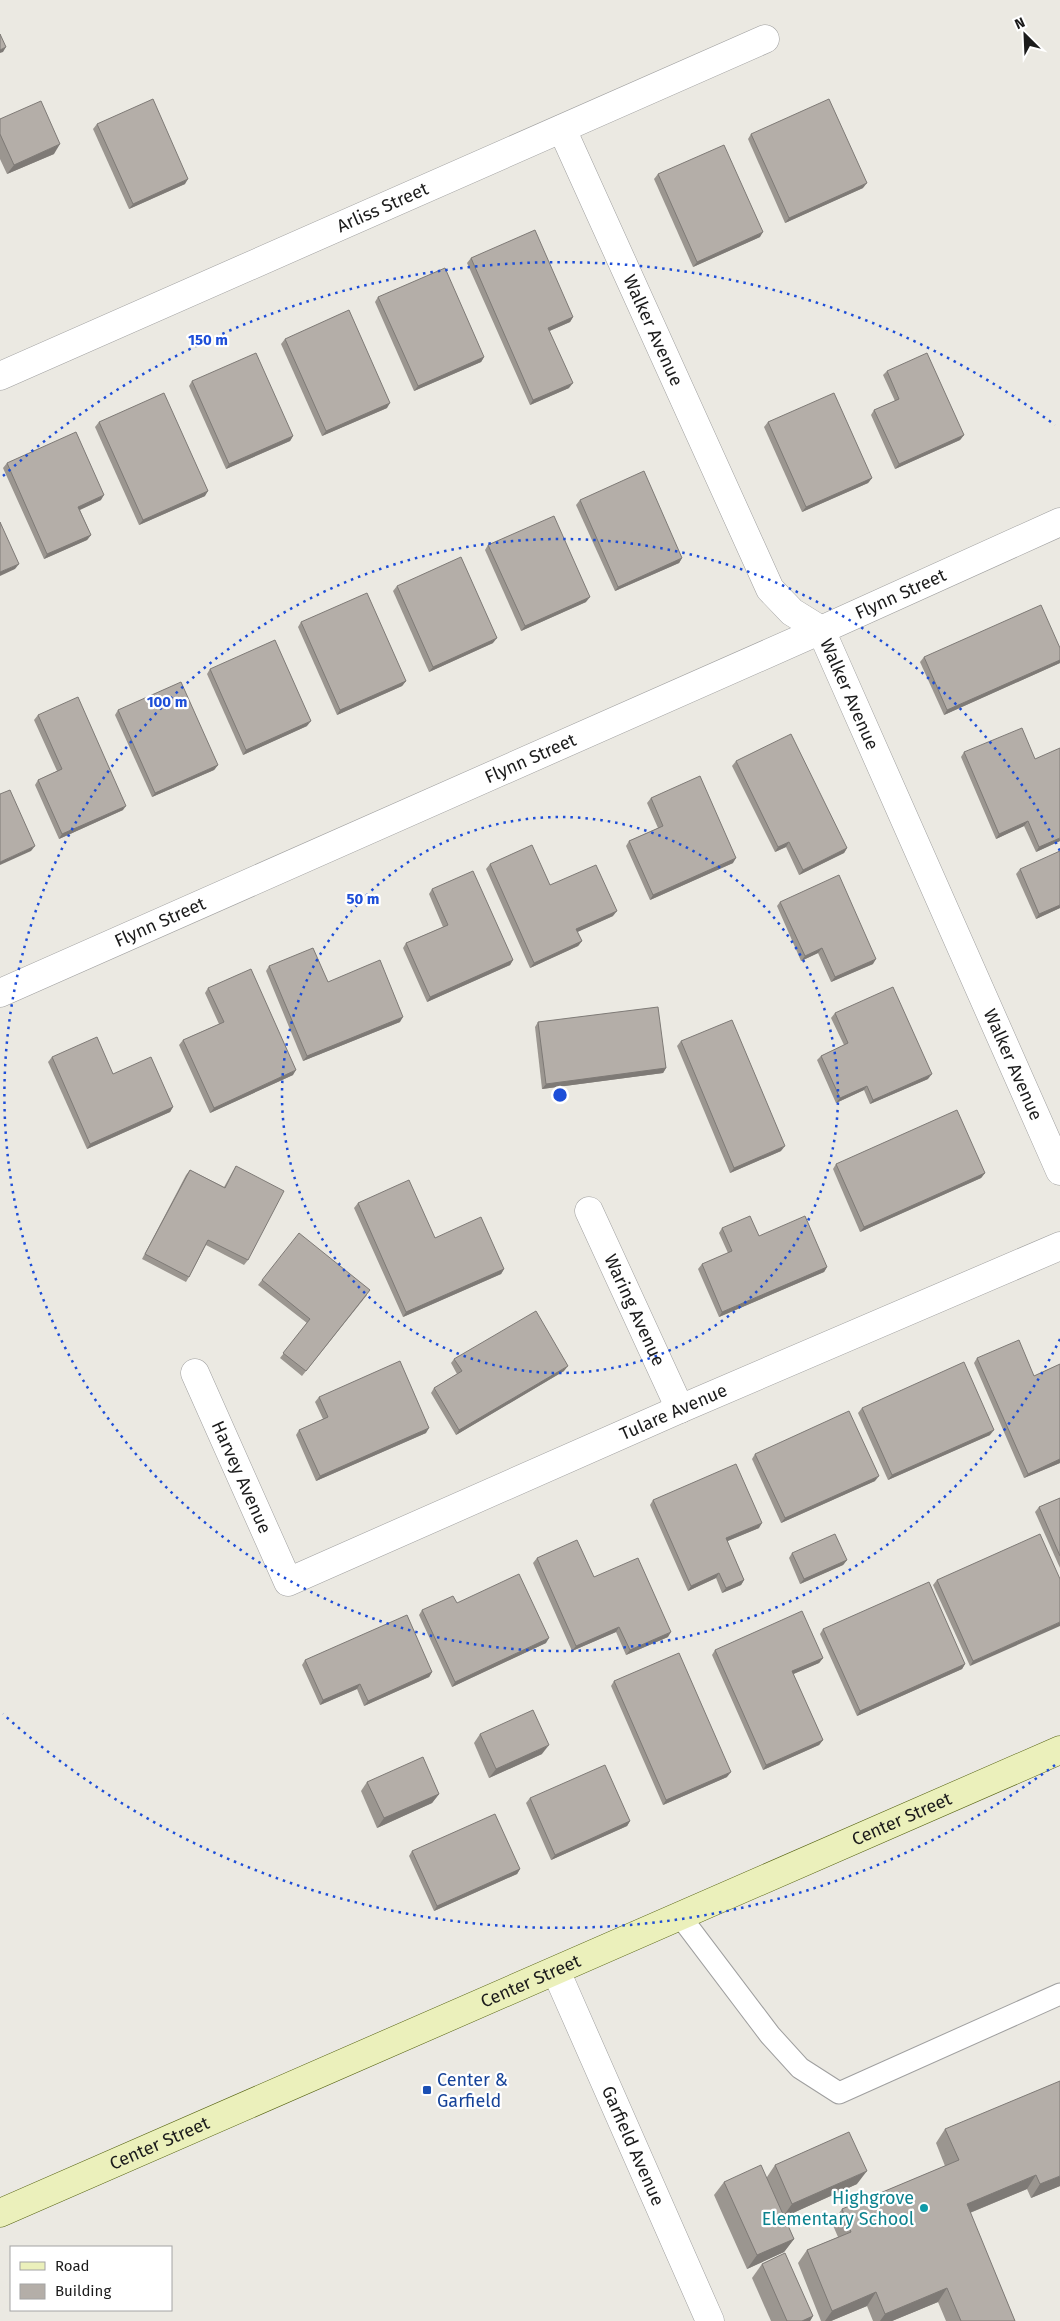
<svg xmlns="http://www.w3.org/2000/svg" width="1060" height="2321" font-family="'Fira Sans',sans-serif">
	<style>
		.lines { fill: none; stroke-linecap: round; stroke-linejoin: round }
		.lane-casing { stroke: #9f9f9f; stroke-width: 23 }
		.street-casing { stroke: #9f9f9f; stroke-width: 29 }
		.secondary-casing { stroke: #566312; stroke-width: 29 }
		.lane { stroke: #fff; stroke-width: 21 }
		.street { stroke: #fff; stroke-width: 28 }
		.secondary { stroke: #ebf0bb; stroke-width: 28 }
		.wall { fill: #9b9690 }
		.shaded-wall { fill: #7e7a76 }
		.building { fill: #b4aea8; stroke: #7e7a76 }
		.ring { fill: none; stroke: #1d4ed8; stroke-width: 2.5; stroke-dasharray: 2.5 5 }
		.transit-dot { fill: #1a4fb4; stroke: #fff; stroke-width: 2 }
		.culture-dot { fill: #0f9aa8; stroke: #fff; stroke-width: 2 }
		.labels { text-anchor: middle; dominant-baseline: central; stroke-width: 4.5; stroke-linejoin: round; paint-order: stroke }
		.street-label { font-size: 18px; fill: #1b1b1b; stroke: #fff }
		.transit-label { font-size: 18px; fill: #164399; stroke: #fff; text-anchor: start }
		.culture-label { font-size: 18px; fill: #0d838f; stroke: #fff; text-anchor: end }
		.centre { fill: #1d4ed8; stroke: #fff; stroke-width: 2.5 }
		.ring-label { font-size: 15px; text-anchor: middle; font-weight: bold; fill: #1d4ed8; stroke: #fff; stroke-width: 4.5; stroke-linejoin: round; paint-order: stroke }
	</style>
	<rect width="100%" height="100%" fill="#ebe9e2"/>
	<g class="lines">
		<defs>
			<polyline id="lane" points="680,1916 770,2035 800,2068 839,2093 1060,1994"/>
			<g id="street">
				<path id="s1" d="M562 129 770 589 792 612 821 630 1060 1171"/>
				<path id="s2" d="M0 376 765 39"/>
				<path id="s3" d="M0 993 821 630 1060 522"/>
				<path id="s4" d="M589 1211 680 1409"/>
				<path id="s5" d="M195 1373 288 1582 680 1409 1060 1246"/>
				<path id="s6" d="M556 1971 710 2321"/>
			</g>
			<g id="secondary">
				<path id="s7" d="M0 2213 1060 1750"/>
			</g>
		</defs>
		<use href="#lane" class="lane-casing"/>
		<use href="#street" class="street-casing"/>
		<use href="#secondary" class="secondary-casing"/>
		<use href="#lane" class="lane"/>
		<use href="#street" class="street"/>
		<use href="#secondary" class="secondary"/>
	</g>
	<g class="wall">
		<polygon points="0,119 54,154 7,174 0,159"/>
		<polygon points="97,124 185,184 129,209 93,129"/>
		<polygon points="751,134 863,188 785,223 748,139"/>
		<polygon points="658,174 760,237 693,267 654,179"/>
		<polygon points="471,258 573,317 570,322 549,331 569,388 530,405 467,263"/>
		<polygon points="378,297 484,357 481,362 414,391 375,302"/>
		<polygon points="285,339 387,408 322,436 281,344"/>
		<polygon points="887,371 964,435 960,440 895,469 871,415 874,410 895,401 883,375"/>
		<polygon points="192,381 293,436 290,441 226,469 189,386"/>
		<polygon points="99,422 205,496 139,525 95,427"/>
		<polygon points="768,422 872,478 868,483 802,512 764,427"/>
		<polygon points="7,463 101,500 80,510 91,535 87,540 44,559 3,468"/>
		<polygon points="580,500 682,558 679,563 615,591 576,505"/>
		<polygon points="488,545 586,602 521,631 485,550"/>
		<polygon points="397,586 493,643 429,672 393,591"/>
		<polygon points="301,622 406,681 402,686 337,715 298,627"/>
		<polygon points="1060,648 1060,663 944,715 920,662 924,657"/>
		<polygon points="210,669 307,726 243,755 207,674"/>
		<polygon points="118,710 218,765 214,770 152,797 115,715"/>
		<polygon points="38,715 123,810 59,839 35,785 38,780 57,771 34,720"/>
		<polygon points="964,752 1060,841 1036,852 1024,826 996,839 961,757"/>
		<polygon points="736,761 847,848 844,853 799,875 786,847 775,852 732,766"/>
		<polygon points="651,798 733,863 650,900 626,846 629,841 658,828 647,803"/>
		<polygon points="490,864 550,885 613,916 577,932 582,941 578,946 530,968 486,869"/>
		<polygon points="1020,869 1060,908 1036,919 1016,874"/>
		<polygon points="432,889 513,960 510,965 427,1002 403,948 406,943 443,927 429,894"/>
		<polygon points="780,902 873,964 831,982 818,953 801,961 777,906"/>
		<polygon points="269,966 328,982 400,1022 303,1061 266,971"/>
		<polygon points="208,988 293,1075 210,1113 179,1045 183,1040 219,1024 205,993"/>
		<polygon points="835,1013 928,1079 870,1104 864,1090 836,1103 817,1060 821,1056 844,1045 831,1018"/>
		<polygon points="538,1022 666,1068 663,1073 542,1089 535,1027"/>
		<polygon points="681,1041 781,1151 730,1173 677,1046"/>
		<polygon points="52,1057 113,1074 173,1107 170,1112 87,1149 48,1062"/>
		<polygon points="836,1164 985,1173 981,1178 860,1232 833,1169"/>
		<polygon points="236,1166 248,1260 244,1265 206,1245 189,1277 186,1282 142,1259 186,1175 190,1170 224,1187 233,1171"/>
		<polygon points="358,1203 435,1238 504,1269 501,1274 403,1317 354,1208"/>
		<polygon points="722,1228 759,1236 827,1267 824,1272 719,1317 698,1269 702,1264 728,1253 719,1233"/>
		<polygon points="262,1280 367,1295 302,1376 280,1358 307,1323 258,1285"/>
		<polygon points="977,1358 1034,1376 1060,1364 1060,1463 1024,1478 974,1363"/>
		<polygon points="454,1359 564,1371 456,1435 431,1393 434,1388 457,1374 451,1363"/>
		<polygon points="319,1397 426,1433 316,1481 296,1435 299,1430 323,1419 315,1402"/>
		<polygon points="862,1408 990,1435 888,1480 858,1413"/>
		<polygon points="755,1454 875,1481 781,1523 752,1459"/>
		<polygon points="1060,1498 1060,1568 1035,1512 1039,1507"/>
		<polygon points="653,1500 759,1528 727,1541 744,1580 741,1585 722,1593 716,1578 688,1591 650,1505"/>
		<polygon points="792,1553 847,1560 843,1565 800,1584 789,1558"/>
		<polygon points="537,1558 594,1577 668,1637 626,1655 616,1632 572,1651 533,1563"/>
		<polygon points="1060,1579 970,1666 933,1585 937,1580"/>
		<polygon points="457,1603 546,1643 452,1687 419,1615 422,1610"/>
		<polygon points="823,1629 965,1664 962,1669 857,1716 820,1634"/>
		<polygon points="715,1650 823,1658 819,1663 793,1674 823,1740 819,1745 763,1770 712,1655"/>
		<polygon points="305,1660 432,1672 429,1677 364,1706 357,1689 320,1705 302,1665"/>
		<polygon points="614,1681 727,1777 663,1805 611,1686"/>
		<polygon points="480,1734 542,1754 489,1778 474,1743"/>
		<polygon points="367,1782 439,1794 432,1803 377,1828 361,1791"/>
		<polygon points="530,1798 630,1821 627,1826 551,1860 526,1803"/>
		<polygon points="412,1851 520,1869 517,1874 434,1911 409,1856"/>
		<polygon points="945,2129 1060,2186 1031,2198 1027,2189 970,2213 1015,2321 946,2321 938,2302 892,2321 873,2321 867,2306 831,2321 821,2321 798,2263 807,2250 838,2237 832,2223 842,2209 945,2166 936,2143"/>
		<polygon points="775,2165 857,2184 784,2217 794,2239 784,2252 747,2269 714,2195 724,2182 767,2177"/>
		<polygon points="762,2264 813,2316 810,2321 771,2321 752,2278"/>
	</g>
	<g class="shaded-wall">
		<polygon points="6,47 3,52 0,53 0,50"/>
		<polygon points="60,144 54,154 7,174 14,165"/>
		<polygon points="188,179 185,184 129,209 133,204"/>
		<polygon points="867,183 863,188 785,223 789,218"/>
		<polygon points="763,232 760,237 693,267 697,262"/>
		<polygon points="573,317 570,322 545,333 548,328"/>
		<polygon points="484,357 481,362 414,391 418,386"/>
		<polygon points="573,383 569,388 530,405 533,400"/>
		<polygon points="390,403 387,408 322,436 326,431"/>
		<polygon points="964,435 960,440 895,469 899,464"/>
		<polygon points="293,436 290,441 226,469 229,464"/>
		<polygon points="872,478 868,483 802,512 806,507"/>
		<polygon points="208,491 205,496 139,525 143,520"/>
		<polygon points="104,495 101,500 75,512 78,507"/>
		<polygon points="91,535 87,540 44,559 47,554"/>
		<polygon points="682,558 679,563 615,591 618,587"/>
		<polygon points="19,564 15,569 0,576 0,572"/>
		<polygon points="590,597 586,602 521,631 525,626"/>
		<polygon points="497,638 493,643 429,672 433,667"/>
		<polygon points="1060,660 1060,663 944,715 947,710"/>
		<polygon points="406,681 402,686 337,715 340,710"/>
		<polygon points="311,721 307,726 243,755 246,750"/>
		<polygon points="218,765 214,770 152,797 155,793"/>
		<polygon points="126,806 123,810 59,839 62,834"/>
		<polygon points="1028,821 1024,826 996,839 999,834"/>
		<polygon points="1060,838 1060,841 1036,852 1039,847"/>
		<polygon points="789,842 786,847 775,852 778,847"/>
		<polygon points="35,846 31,851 0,865 0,862"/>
		<polygon points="847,848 844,853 799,875 803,870"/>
		<polygon points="736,858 733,863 650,900 653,895"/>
		<polygon points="1060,905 1060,908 1036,919 1039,914"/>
		<polygon points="617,911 613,916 573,934 576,929"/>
		<polygon points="582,941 578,946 530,968 534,963"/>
		<polygon points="822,948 818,953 801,961 805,956"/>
		<polygon points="876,959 873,964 831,982 835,977"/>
		<polygon points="513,960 510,965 427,1002 430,997"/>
		<polygon points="403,1017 400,1022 303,1061 307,1056"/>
		<polygon points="666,1068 663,1073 542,1089 546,1084"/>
		<polygon points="296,1070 293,1075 210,1113 214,1108"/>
		<polygon points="932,1074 928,1079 870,1104 873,1100"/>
		<polygon points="867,1086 864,1090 836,1103 840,1098"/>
		<polygon points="173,1107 170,1112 87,1149 90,1144"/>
		<polygon points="785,1146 781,1151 730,1173 734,1168"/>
		<polygon points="985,1173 981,1178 860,1232 864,1227"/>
		<polygon points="827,1267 824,1272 719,1317 722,1312"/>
		<polygon points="504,1269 501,1274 403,1317 406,1312"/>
		<polygon points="568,1366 564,1371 456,1435 459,1430"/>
		<polygon points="429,1428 426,1433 316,1481 320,1476"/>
		<polygon points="994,1430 990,1435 888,1480 892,1475"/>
		<polygon points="1060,1459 1060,1463 1024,1478 1028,1474"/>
		<polygon points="879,1476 875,1481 781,1523 785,1518"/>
		<polygon points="762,1523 759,1528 723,1543 726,1538"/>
		<polygon points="847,1560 843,1565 800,1584 804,1579"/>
		<polygon points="719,1573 716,1578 688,1591 691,1586"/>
		<polygon points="744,1580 741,1585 722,1593 726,1588"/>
		<polygon points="1060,1622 1060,1626 970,1666 973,1661"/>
		<polygon points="619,1627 616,1632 572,1651 576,1646"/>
		<polygon points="671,1632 668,1637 626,1655 630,1650"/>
		<polygon points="549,1638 546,1643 452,1687 455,1682"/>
		<polygon points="823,1658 819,1663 789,1676 792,1671"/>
		<polygon points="965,1664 962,1669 857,1716 860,1711"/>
		<polygon points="432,1672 429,1677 364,1706 368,1701"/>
		<polygon points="360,1684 357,1689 320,1705 323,1700"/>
		<polygon points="823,1740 819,1745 763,1770 766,1765"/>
		<polygon points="549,1745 542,1754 489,1778 496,1769"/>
		<polygon points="731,1772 727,1777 663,1805 666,1800"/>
		<polygon points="439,1794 432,1803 377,1828 384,1818"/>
		<polygon points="630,1821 627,1826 551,1860 555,1855"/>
		<polygon points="520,1869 517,1874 434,1911 437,1906"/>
		<polygon points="867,2171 857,2184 782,2218 792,2204"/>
		<polygon points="1036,2175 1027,2189 957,2218 967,2204"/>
		<polygon points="1060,2176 1060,2186 1031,2198 1040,2184"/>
		<polygon points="794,2239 784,2252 747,2269 757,2255"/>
		<polygon points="947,2288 938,2302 892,2321 880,2321 885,2314"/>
		<polygon points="876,2292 867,2306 831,2321 825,2321 832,2311"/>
		<polygon points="813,2316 810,2321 802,2321"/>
	</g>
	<g class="building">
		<polygon points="0,34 6,47 0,50"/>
		<polygon points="153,99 188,179 133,204 97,124"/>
		<polygon points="829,99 867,183 789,218 751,134"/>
		<polygon points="41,101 60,144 14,165 0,134 0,119"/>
		<polygon points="724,145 763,232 697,262 658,174"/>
		<polygon points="535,230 573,317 548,328 573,383 533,400 471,258"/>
		<polygon points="445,268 484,357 418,386 378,297"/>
		<polygon points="349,310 390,403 326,431 285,339"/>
		<polygon points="256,353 293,436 229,464 192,381"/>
		<polygon points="927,353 964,435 899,464 874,410 899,399 887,371"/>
		<polygon points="164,393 208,491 143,520 99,422"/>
		<polygon points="834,393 872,478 806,507 768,422"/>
		<polygon points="76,432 104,495 78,507 91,535 47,554 7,463"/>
		<polygon points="644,471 682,558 618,587 580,500"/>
		<polygon points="554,516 590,597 525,626 488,545"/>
		<polygon points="0,522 19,564 0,572"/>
		<polygon points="461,557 497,638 433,667 397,586"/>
		<polygon points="367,593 406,681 340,710 301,622"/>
		<polygon points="1041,605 1060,648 1060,660 947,710 924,657"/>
		<polygon points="275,640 311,721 246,750 210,669"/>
		<polygon points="181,682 218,765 155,793 118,710"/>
		<polygon points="78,697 126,806 62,834 38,780 62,769 38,715"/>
		<polygon points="1022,728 1035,759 1060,748 1060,838 1039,847 1028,821 999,834 964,752"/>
		<polygon points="791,734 847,848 803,870 789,842 778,847 736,761"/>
		<polygon points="700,776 736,858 653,895 629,841 663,826 651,798"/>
		<polygon points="10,790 35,846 0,862 0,794"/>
		<polygon points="532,845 550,885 596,865 617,911 576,929 582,941 534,963 490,864"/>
		<polygon points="1060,851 1060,905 1039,914 1020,869"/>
		<polygon points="473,871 513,960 430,997 406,943 448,925 432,889"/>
		<polygon points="839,875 876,959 835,977 822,948 805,956 780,902"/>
		<polygon points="313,948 328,982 380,960 403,1017 307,1056 269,966"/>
		<polygon points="251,969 296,1070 214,1108 183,1040 224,1022 208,988"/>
		<polygon points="893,987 932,1074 873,1100 867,1086 840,1098 821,1056 848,1043 835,1013"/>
		<polygon points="658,1007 666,1068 546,1084 538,1022"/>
		<polygon points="732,1020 785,1146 734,1168 681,1041"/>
		<polygon points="97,1037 113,1074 151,1057 173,1107 90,1144 52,1057"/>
		<polygon points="957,1110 985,1173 864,1227 836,1164"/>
		<polygon points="236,1166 284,1191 248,1260 208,1240 189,1277 145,1254 190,1170 225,1188"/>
		<polygon points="409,1180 435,1238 481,1217 504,1269 406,1312 358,1203"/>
		<polygon points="750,1216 759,1236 805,1216 827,1267 722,1312 702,1264 732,1251 722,1228"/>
		<polygon points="299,1233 370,1290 306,1371 283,1353 310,1319 262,1280"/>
		<polygon points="536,1311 568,1366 459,1430 434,1388 462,1371 454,1359"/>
		<polygon points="1019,1340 1034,1376 1060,1364 1060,1459 1028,1474 977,1358"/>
		<polygon points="400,1361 429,1428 320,1476 299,1430 328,1417 319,1397"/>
		<polygon points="964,1362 994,1430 892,1475 862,1408"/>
		<polygon points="849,1411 879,1476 785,1518 755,1454"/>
		<polygon points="736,1464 762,1523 726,1538 744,1580 726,1588 719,1573 691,1586 653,1500"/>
		<polygon points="1060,1498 1060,1556 1039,1507"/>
		<polygon points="835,1534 847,1560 804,1579 792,1553"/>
		<polygon points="1040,1534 1060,1579 1060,1622 973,1661 937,1580"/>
		<polygon points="577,1540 594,1577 638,1558 671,1632 630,1650 619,1627 576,1646 537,1558"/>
		<polygon points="519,1574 549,1638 455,1682 422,1610 453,1596 457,1603"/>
		<polygon points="929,1582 965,1664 860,1711 823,1629"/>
		<polygon points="802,1611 823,1658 792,1671 823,1740 766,1765 715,1650"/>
		<polygon points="407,1615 432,1672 368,1701 360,1684 323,1700 305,1660"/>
		<polygon points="679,1653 731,1772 666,1800 614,1681"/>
		<polygon points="533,1710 549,1745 496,1769 480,1734"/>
		<polygon points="423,1757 439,1794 384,1818 367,1782"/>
		<polygon points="605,1765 630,1821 555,1855 530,1798"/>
		<polygon points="495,1814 520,1869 437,1906 412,1851"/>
		<polygon points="1060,2081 1060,2176 1040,2184 1036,2175 967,2204 1015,2321 961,2321 947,2288 885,2314 876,2292 832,2311 807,2250 851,2232 842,2209 959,2160 945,2129"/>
		<polygon points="849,2132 867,2171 792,2204 775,2165"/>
		<polygon points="761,2165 794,2239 757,2255 724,2182"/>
		<polygon points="785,2253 813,2316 802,2321 787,2321 762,2264"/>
	</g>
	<g class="ring">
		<circle cx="560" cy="1095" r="278"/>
		<path d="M1060 1339A556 556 0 1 1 1060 851"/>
		<path d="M1055 1765A833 833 0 0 1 3 1714M3 476A833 833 0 0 1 1055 425"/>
	</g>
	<rect class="transit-dot" x="422" y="2085" width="10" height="10" rx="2.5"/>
	<circle class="culture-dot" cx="924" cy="2208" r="5"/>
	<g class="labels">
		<g class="street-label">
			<text stroke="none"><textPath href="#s2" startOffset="418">Arliss Street</textPath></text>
			<text stroke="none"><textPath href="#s1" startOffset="221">Walker Avenue</textPath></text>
			<text stroke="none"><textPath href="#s3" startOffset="985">Flynn Street</textPath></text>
			<text stroke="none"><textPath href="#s1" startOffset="641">Walker Avenue</textPath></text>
			<text stroke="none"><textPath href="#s3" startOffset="580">Flynn Street</textPath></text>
			<text stroke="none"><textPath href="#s3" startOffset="175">Flynn Street</textPath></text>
			<text stroke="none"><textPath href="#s1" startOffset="1046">Walker Avenue</textPath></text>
			<text stroke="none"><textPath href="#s4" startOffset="109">Waring Avenue</textPath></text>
			<text stroke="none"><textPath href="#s5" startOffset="650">Tulare Avenue</textPath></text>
			<text stroke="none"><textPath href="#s5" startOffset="114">Harvey Avenue</textPath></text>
			<text stroke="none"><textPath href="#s7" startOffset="984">Center Street</textPath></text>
			<text stroke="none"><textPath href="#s7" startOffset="579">Center Street</textPath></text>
			<text stroke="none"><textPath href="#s7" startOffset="174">Center Street</textPath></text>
			<text stroke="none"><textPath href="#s6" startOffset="191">Garfield Avenue</textPath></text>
		</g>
		<g class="transit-label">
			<text x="437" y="2080">Center &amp;<tspan x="437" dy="21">Garfield</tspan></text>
		</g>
		<g class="culture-label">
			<text x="914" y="2198">Highgrove<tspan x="914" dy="21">Elementary School</tspan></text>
		</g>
	</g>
	<circle cx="560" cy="1095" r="8" class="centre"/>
	<g class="ring-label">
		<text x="208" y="345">150 m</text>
		<text x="167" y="707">100 m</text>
		<text x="363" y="904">50 m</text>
	</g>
	<rect x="10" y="2246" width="162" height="65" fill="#ffffff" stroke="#a4a4a4"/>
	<rect x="20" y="2262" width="25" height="8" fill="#ebf0bb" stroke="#a4a4a4"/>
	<text x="55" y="2271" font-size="15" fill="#1b1b1b">Road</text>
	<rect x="20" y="2284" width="25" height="15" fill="#b4aea8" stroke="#a4a4a4"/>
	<text x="55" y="2296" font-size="15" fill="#1b1b1b">Building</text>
	<g transform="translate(1025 35) rotate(336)" stroke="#ffffff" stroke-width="4" paint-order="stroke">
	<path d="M0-4L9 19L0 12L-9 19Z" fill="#1b1b1b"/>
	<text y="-8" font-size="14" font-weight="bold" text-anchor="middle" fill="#1b1b1b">N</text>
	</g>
</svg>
